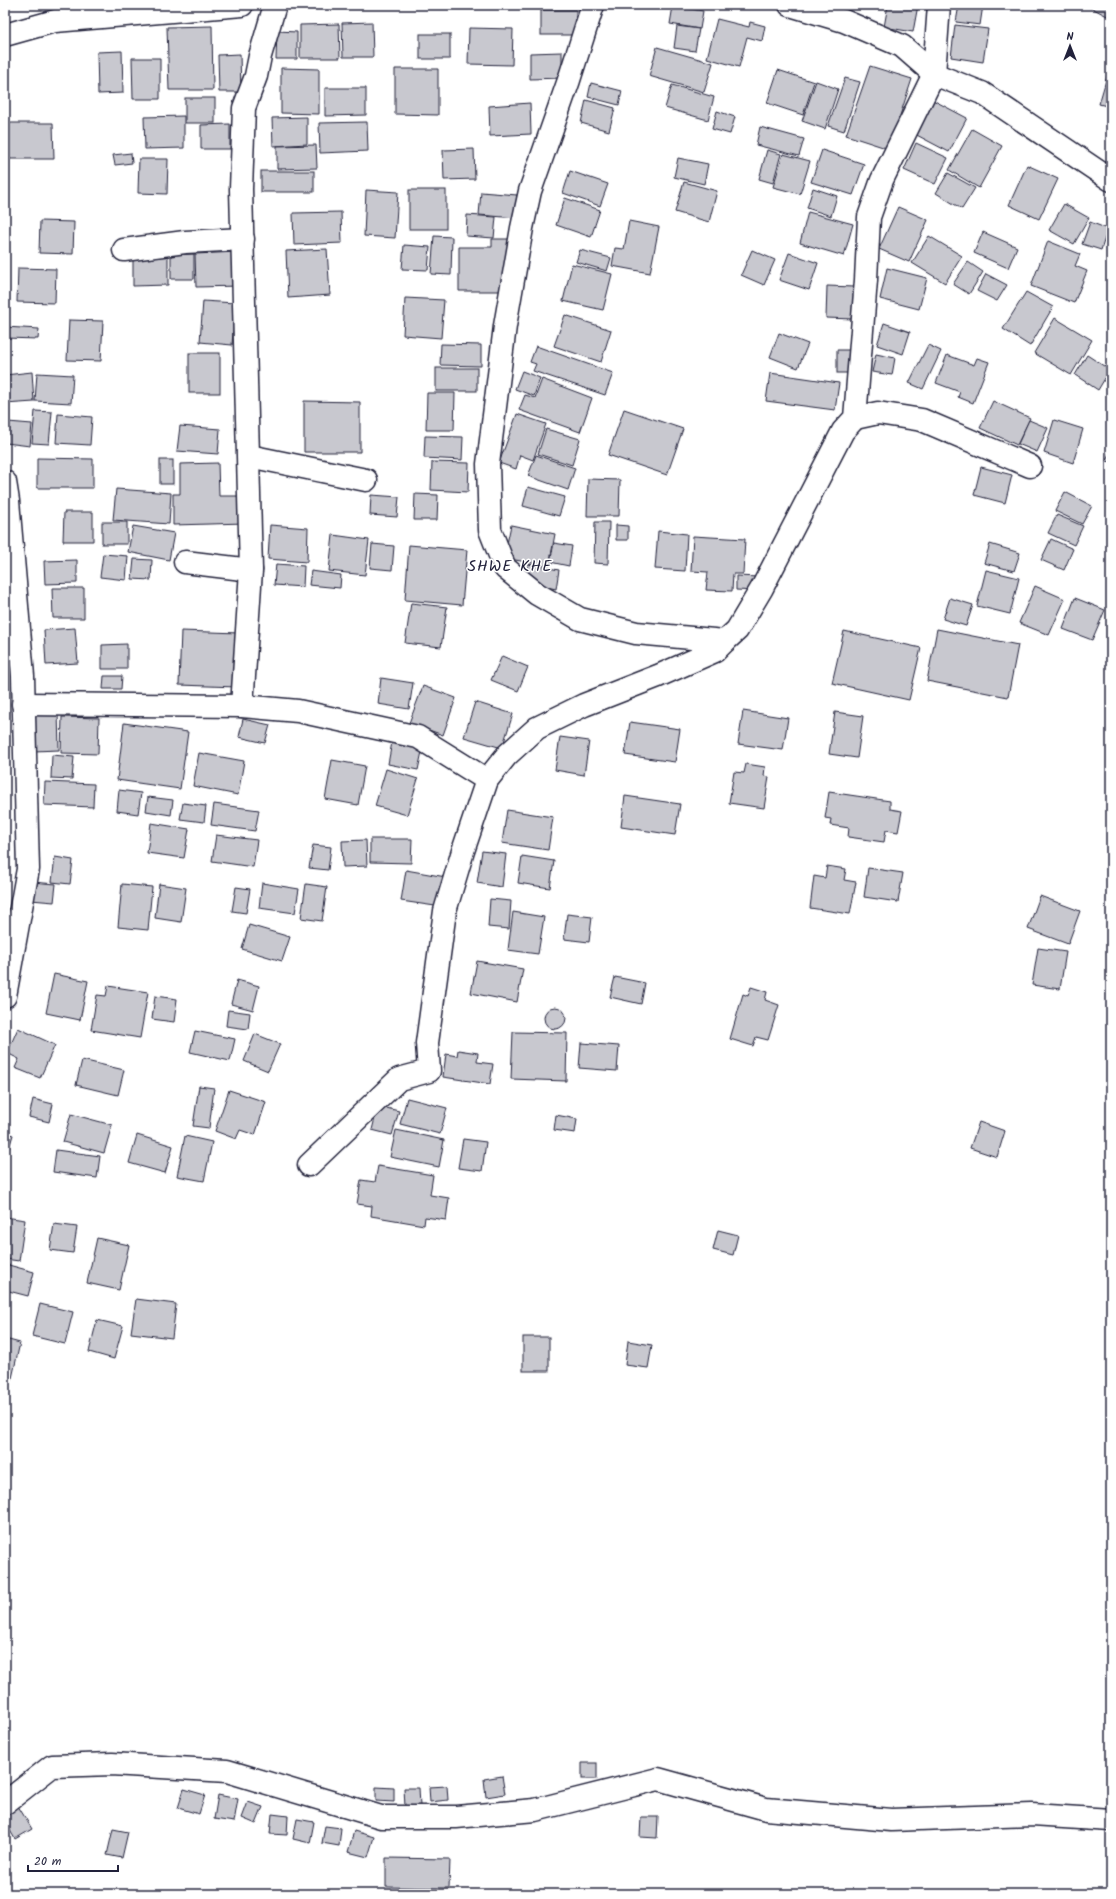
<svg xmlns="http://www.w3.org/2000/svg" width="1116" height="1899" font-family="Kalam,sans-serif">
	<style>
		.building { fill: #c8c8cf; stroke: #22223b }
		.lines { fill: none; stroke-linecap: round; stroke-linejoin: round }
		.street-casing { stroke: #22223b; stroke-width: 25 }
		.street { stroke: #fff; stroke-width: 22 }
		.labels { text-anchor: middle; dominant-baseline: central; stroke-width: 3; stroke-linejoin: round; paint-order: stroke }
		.quarter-label { font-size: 16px; letter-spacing: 1px; fill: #22223b; stroke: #fff }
	</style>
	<rect width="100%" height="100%" fill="#fff"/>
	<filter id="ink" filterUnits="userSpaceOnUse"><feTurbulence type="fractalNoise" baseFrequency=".025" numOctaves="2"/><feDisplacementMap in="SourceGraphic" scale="8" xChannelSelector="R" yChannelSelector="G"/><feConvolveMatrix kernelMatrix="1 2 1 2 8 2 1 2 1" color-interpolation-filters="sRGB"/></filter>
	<g filter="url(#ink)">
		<g class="building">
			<polygon points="888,5 918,5 913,32 884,27"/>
			<polygon points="959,5 983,5 980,25 956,22"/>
			<polygon points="1086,5 1111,5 1111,18"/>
			<polygon points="673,6 703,11 700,29 670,24"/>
			<rect x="541" y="10" width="35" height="25"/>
			<polygon points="717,19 749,27 750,22 765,26 762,41 747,37 739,67 707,58"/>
			<polygon points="372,22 373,57 343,57 342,23"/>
			<polygon points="339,24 340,58 300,58 300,25"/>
			<polygon points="955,25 988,29 983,62 951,57"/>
			<polygon points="212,26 213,90 169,90 167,27"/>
			<polygon points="677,26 699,29 695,51 674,48"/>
			<polygon points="469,28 513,29 512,65 468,64"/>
			<polygon points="277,31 297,32 297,59 276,59"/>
			<rect x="420" y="34" width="30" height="25"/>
			<polygon points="657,47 713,63 704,92 649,76"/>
			<polygon points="122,51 123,93 98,94 97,52"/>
			<polygon points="562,52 562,78 530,79 530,53"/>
			<polygon points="240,54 241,92 219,92 218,55"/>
			<polygon points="132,58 160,58 160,99 133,99"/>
			<polygon points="1111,63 1111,107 1099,104"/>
			<polygon points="870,66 912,79 889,149 846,135"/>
			<polygon points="281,68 319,69 319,114 281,113"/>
			<polygon points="395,69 438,69 438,115 395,114"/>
			<polygon points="778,70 814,82 803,115 767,103"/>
			<polygon points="845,78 860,82 844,131 828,126"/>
			<polygon points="816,81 838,89 825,129 802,121"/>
			<polygon points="591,83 622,91 619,105 588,97"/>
			<polygon points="672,85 714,97 708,120 665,108"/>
			<polygon points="325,88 366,88 366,115 325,116"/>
			<rect x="185" y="98" width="30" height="25"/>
			<polygon points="929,98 967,118 949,152 911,132"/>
			<polygon points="586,100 615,108 609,131 581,123"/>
			<polygon points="530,103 531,134 490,136 489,106"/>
			<polygon points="717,111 735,117 730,134 712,129"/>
			<polygon points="184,116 184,148 145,149 144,117"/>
			<polygon points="307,117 307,144 273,146 272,118"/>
			<polygon points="367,122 368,151 320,153 319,123"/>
			<polygon points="5,123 53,123 54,159 5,159"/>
			<polygon points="230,124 230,149 201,149 201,125"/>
			<polygon points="760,127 804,139 799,156 756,145"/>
			<polygon points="972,129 1002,146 979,188 949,170"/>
			<polygon points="916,143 948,158 935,184 904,170"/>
			<polygon points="316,145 317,168 277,169 277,146"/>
			<polygon points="474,149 475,179 444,180 443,150"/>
			<polygon points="767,150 781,154 773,183 759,179"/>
			<polygon points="822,150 864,164 853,195 811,182"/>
			<polygon points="131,153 132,163 115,165 113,155"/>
			<polygon points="783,154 810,161 800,194 773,187"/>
			<polygon points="678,158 708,164 704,184 674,177"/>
			<polygon points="139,159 168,159 167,194 138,193"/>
			<polygon points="1027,165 1058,179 1039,219 1009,205"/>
			<rect x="261" y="171" width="53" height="21"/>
			<polygon points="570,171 608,184 600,206 563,193"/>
			<polygon points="948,173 975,188 962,209 936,193"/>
			<polygon points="684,182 717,191 709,222 675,212"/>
			<polygon points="813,188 837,196 831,216 807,208"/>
			<polygon points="366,190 398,192 395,238 364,236"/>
			<rect x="409" y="190" width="37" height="39"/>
			<polygon points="481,192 517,195 516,218 479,215"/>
			<polygon points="565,198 600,210 591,237 556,225"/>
			<polygon points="1064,204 1089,218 1074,244 1049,230"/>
			<polygon points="898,207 928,220 909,262 879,249"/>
			<polygon points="341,212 342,243 294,245 293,213"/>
			<polygon points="808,212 853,224 844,256 800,243"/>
			<polygon points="467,215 496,217 494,238 466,236"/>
			<polygon points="40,221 74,222 73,254 39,253"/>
			<polygon points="629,221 659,227 650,273 612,266 615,248 624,249"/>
			<polygon points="1090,222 1108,229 1101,250 1082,244"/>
			<polygon points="983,232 1017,247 1008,268 974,253"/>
			<polygon points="434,236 452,237 451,275 431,274"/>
			<polygon points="929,236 962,256 945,283 912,263"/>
			<polygon points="492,239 512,239 507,291 459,291 459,247 492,247"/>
			<polygon points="1048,241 1080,254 1075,266 1087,271 1074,303 1031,286"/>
			<polygon points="404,245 430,247 428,270 402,269"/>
			<polygon points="327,249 330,295 288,298 286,251"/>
			<polygon points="580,250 611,258 607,271 576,262"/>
			<polygon points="752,250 775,260 764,285 741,275"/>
			<polygon points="237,252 239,286 196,287 195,254"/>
			<polygon points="168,253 168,285 133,286 133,254"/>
			<polygon points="789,253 818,263 809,290 779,280"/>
			<polygon points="194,254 194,279 171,279 171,255"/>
			<polygon points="968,262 983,272 969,294 953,284"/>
			<polygon points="572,264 612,274 603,310 563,301"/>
			<polygon points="18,268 56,269 55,303 17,302"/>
			<polygon points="887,268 927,278 919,309 880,299"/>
			<polygon points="986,274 1007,285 997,301 977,291"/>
			<polygon points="827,286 854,287 853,319 826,318"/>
			<polygon points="1026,292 1053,307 1030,346 1003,329"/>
			<polygon points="405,298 444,300 441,338 403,335"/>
			<polygon points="203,301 235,303 232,345 200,342"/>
			<polygon points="565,315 611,330 601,362 554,346"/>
			<polygon points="1055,318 1092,340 1071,375 1034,353"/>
			<polygon points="69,320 103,321 101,361 67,360"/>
			<polygon points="884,323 910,332 903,354 877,345"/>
			<polygon points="5,327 39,329 38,339 5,338"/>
			<polygon points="779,333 808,344 798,368 770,357"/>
			<polygon points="441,344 481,345 481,366 440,365"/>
			<polygon points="928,345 941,351 923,389 909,383"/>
			<polygon points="536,346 613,373 605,395 533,371 536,364 530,362"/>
			<rect x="837" y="350" width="13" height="23"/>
			<rect x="189" y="353" width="31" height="40"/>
			<polygon points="876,354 895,358 892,375 872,372"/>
			<polygon points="947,355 974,365 977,358 989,362 973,403 958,397 960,392 936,383"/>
			<polygon points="1087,355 1110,370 1098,390 1075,375"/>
			<rect x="436" y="368" width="41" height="23"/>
			<polygon points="522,371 540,378 534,396 515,389"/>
			<polygon points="32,372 34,402 5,404 5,375"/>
			<polygon points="37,373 73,375 71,403 35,401"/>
			<polygon points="770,373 839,383 835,410 766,401"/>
			<polygon points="542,379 592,398 580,432 519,410 525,395 535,398"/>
			<polygon points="427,393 455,393 454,430 426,430"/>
			<polygon points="304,401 360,402 360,452 304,452"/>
			<polygon points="993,401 1030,418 1017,445 980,428"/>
			<polygon points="624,409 683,429 667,475 608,455"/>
			<polygon points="35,411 52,412 49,444 32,443"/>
			<polygon points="58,414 92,417 90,445 56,443"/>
			<polygon points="517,414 546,424 533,460 520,455 516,469 499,463"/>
			<polygon points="1029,420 1048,428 1037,452 1018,444"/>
			<polygon points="1054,420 1083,429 1073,463 1044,453"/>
			<polygon points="8,422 32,424 30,446 6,443"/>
			<polygon points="180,426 220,429 218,454 177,451"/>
			<polygon points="546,429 580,439 572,465 538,454"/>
			<polygon points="425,436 463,437 462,460 424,458"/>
			<polygon points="1111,448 1111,462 1106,461"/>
			<polygon points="536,455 575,468 568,490 528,476"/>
			<polygon points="37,458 93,459 93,488 37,488"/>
			<rect x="160" y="460" width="13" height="24"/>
			<polygon points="432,462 469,463 468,492 431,490"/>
			<polygon points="218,463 219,496 245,496 246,523 173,525 173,494 180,494 180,464"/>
			<polygon points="981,467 1012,475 1005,503 974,495"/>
			<polygon points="588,479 620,480 619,516 587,516"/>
			<polygon points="528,487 565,497 559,516 523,506"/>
			<polygon points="116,489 171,493 169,524 113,520"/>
			<polygon points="1065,492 1092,506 1082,524 1055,511"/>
			<polygon points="415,494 438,495 437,520 414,520"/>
			<polygon points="371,495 399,497 397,517 370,515"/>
			<polygon points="64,512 93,512 93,541 63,541"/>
			<polygon points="1057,515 1083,526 1074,545 1048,533"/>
			<rect x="102" y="522" width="25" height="22"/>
			<polygon points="595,522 609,522 608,564 594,563"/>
			<polygon points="270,525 308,528 307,562 268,559"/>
			<polygon points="511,525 555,534 549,566 504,558"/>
			<polygon points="616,525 628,526 628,540 616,540"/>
			<polygon points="133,526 174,533 169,560 128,552"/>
			<polygon points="658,531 687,534 685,571 655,569"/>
			<polygon points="333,535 369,540 365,575 329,571"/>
			<polygon points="693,536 745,539 743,574 733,574 732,591 706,590 708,572 691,571"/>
			<polygon points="1051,539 1073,549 1064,570 1041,560"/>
			<polygon points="554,543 572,546 569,566 550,562"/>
			<polygon points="372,544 394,546 392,570 370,568"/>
			<polygon points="990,544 1020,553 1014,571 984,563"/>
			<polygon points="409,545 467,550 462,605 405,600"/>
			<polygon points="103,554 128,556 126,580 100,577"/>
			<polygon points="134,559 152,560 151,580 132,579"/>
			<polygon points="77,560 77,583 45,584 44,561"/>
			<polygon points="276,564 304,566 303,587 274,585"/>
			<polygon points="528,564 559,570 556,589 524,582"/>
			<polygon points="986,570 1019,578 1010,614 977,606"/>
			<polygon points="311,571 341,575 340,588 309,585"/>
			<polygon points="736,576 759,577 758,591 736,590"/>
			<polygon points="1035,586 1065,599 1049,635 1019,623"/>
			<polygon points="52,588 84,588 84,618 53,618"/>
			<polygon points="950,598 973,605 966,626 943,619"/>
			<polygon points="1075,598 1105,610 1092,640 1063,629"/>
			<polygon points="411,603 447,607 441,647 405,643"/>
			<polygon points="75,628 78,663 46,665 44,630"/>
			<polygon points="937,629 1018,645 1008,697 927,681"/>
			<polygon points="181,631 239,633 237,687 179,685"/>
			<polygon points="844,631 921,648 909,700 832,683"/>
			<polygon points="127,644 127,669 102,669 102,645"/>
			<polygon points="502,656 528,667 518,691 491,680"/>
			<polygon points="104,676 122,676 121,689 103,689"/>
			<polygon points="381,678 413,683 409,709 378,704"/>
			<polygon points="423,686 456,698 443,735 409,723"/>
			<polygon points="475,702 513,714 502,748 464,737"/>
			<polygon points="743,711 788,718 783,750 738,744"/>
			<polygon points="58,712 59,750 34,751 32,713"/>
			<polygon points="835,712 863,716 857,758 829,754"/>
			<polygon points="62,717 99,718 98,754 61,753"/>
			<polygon points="243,719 270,725 265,743 239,737"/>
			<polygon points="630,722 680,729 675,762 625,755"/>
			<polygon points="124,723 188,732 180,789 117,780"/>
			<polygon points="560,737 589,741 584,775 555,770"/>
			<polygon points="392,742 423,747 418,770 388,764"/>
			<polygon points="199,753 244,761 238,795 193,786"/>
			<polygon points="52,755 74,757 72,779 51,778"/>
			<polygon points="332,760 365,766 358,805 325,799"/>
			<polygon points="746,764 765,767 764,776 769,777 764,808 729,803 734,772 744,773"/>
			<polygon points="386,769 418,779 407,815 375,806"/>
			<polygon points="45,782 94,784 93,807 44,805"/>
			<polygon points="119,790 141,793 138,814 117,811"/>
			<polygon points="829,792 890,801 890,809 902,811 898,832 886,830 884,842 848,837 849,828 830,825 831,819 825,818"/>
			<polygon points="625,796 680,804 675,835 621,827"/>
			<polygon points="148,797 173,800 171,815 146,811"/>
			<polygon points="183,803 206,806 204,822 180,819"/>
			<polygon points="214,804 259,810 255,831 211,825"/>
			<polygon points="507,810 553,817 548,850 502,843"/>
			<polygon points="151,823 189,829 184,858 147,853"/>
			<polygon points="216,835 257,840 253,867 212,861"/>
			<polygon points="370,839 412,839 411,863 370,862"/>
			<polygon points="366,840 367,866 343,867 342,841"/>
			<polygon points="313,845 331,847 328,870 309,868"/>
			<polygon points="482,851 506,854 502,887 477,883"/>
			<polygon points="522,856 554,861 550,888 518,883"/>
			<polygon points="55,857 73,860 70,884 52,882"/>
			<polygon points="827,866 846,869 844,880 856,882 850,914 810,908 814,876 825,878"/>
			<polygon points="868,868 903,873 898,902 864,897"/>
			<polygon points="406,870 446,877 442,907 401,901"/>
			<polygon points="32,882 56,884 54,902 31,900"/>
			<polygon points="262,883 299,889 295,913 259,908"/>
			<polygon points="122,884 152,887 148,930 118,927"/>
			<polygon points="159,884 186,888 181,922 155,918"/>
			<polygon points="306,884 327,887 322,921 301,918"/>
			<polygon points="236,887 250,889 246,913 232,911"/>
			<polygon points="1040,896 1080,911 1068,944 1028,929"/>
			<polygon points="490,899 511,901 509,929 488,927"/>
			<polygon points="513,912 544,917 538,954 508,950"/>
			<polygon points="567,914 592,917 589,942 564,939"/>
			<polygon points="249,925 290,937 282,961 242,949"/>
			<polygon points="1038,948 1066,952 1060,989 1032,985"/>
			<polygon points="477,961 523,969 517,1002 471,993"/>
			<polygon points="54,974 88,981 80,1020 46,1013"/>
			<polygon points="615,977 645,983 641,1004 610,997"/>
			<polygon points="237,980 259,986 253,1010 231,1004"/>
			<polygon points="108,986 148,992 140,1038 91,1030 97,995 106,996"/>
			<polygon points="751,987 767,992 765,1000 779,1005 768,1040 756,1037 753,1046 730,1039 743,994 748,996"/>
			<polygon points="155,996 177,999 174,1022 152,1019"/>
			<circle cx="555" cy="1018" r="11"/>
			<polygon points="228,1010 250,1013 248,1029 226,1026"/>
			<polygon points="18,1028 55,1045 40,1078 15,1068 19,1059 7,1053"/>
			<polygon points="195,1031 235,1039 230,1061 190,1052"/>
			<polygon points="513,1032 567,1033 566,1081 511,1079"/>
			<polygon points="255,1034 280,1044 268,1071 244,1061"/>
			<polygon points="581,1043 619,1046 617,1071 579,1068"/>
			<polygon points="458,1050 478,1053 477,1062 493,1064 490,1084 443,1077 446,1054 457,1056"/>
			<polygon points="82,1060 124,1070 118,1095 76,1085"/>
			<polygon points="199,1086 214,1088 209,1128 193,1126"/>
			<polygon points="229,1090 266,1102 255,1135 240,1130 236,1139 215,1131"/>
			<polygon points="407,1098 447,1108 440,1134 400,1124"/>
			<polygon points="33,1099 53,1104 49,1122 29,1117"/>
			<polygon points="378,1106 399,1111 392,1135 372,1130"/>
			<polygon points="71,1114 112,1125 104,1153 63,1142"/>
			<polygon points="556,1115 577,1119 575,1133 554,1130"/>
			<polygon points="979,1122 1005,1131 997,1157 970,1148"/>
			<polygon points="396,1130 444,1140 439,1167 390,1157"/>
			<polygon points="5,1132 13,1135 5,1161"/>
			<polygon points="137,1135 173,1146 165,1173 129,1163"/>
			<polygon points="185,1136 212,1142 204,1181 177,1176"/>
			<polygon points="463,1139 486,1142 482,1171 458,1168"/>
			<polygon points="56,1150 100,1156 97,1178 53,1172"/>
			<polygon points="378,1166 433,1175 430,1195 449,1198 446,1220 425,1217 424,1225 371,1216 372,1206 357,1204 361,1180 375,1182"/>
			<polygon points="5,1217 25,1220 19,1261 5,1259"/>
			<polygon points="54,1224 77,1227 73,1253 50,1250"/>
			<polygon points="718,1230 738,1235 733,1255 713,1250"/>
			<polygon points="97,1238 129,1245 119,1290 87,1283"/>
			<polygon points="5,1264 34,1272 28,1296 5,1290"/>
			<polygon points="136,1299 176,1304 172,1338 131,1333"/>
			<polygon points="40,1304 73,1312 65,1344 32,1336"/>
			<polygon points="97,1320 123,1326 114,1359 89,1352"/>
			<rect x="523" y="1337" width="26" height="34"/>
			<polygon points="5,1339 20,1343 10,1387 5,1386"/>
			<polygon points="628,1341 652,1345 648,1368 625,1365"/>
			<rect x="582" y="1763" width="15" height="16"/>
			<polygon points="502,1776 505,1794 486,1797 484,1779"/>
			<polygon points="447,1786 448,1800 430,1802 429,1787"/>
			<polygon points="376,1787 394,1788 394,1802 376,1801"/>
			<polygon points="404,1788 419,1788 420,1806 405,1807"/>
			<polygon points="184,1789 205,1795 199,1814 178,1808"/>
			<polygon points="218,1795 238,1799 234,1822 214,1819"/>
			<polygon points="248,1802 263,1807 256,1824 242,1818"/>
			<polygon points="18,1806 32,1829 15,1839 5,1822 5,1814"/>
			<polygon points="272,1814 288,1816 287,1835 270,1834"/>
			<polygon points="641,1817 658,1817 657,1838 640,1837"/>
			<polygon points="297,1819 314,1822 310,1843 293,1839"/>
			<polygon points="325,1826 341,1828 339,1846 322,1843"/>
			<polygon points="113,1829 128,1832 122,1858 107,1855"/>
			<polygon points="354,1831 374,1837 368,1857 348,1852"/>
			<polygon points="386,1858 450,1859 449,1888 386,1887"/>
		</g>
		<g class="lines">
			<defs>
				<g id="street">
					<polyline points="593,5 569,80 530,191 522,228 505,326 488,464 490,530 505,568 537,594 580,619 636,633 725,641"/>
					<polyline points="790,5 844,21 902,46 934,74 982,93 1111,180"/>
					<polyline points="5,35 55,21 242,5"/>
					<polyline points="124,250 185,242 243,239"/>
					<polyline points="855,418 878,413 922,420 1030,466"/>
					<polyline points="249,456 366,480"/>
					<polyline points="5,482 8,501 23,676 28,869 5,996"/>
					<polyline points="185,562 251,570"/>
					<polyline points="23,704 242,706 298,711 418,737 487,780"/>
					<polyline points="242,706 251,570 241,189 244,108 256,76 260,56 275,5"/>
					<polyline points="309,1165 399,1079 429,1071 427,1043 445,911 463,851 487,780 507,755 537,728 584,705 658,676 715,651 725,641 737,630 762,588 843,431 855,418 866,280 869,217 882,180 934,74 939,5"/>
					<polyline points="5,1803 52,1766 112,1764 227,1771 381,1817 456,1817 535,1810 658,1779 766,1809 891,1820 1032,1815 1111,1820"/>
				</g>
			</defs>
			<use href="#street" class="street-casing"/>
			<use href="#street" class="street"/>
		</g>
	</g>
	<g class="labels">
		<g class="quarter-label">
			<text x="510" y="566">SHWE KHE</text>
		</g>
	</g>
	<rect width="1116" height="1899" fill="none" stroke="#fff" stroke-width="20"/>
	<rect x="10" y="10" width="1096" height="1879" fill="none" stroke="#22223b" stroke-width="1.5" filter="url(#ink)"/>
	<g transform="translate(1070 46)" stroke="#ffffff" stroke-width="3" paint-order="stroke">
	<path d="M0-3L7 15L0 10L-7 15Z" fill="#22223b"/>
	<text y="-6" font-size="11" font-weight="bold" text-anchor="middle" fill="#22223b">N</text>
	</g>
	<path d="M28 1865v6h90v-6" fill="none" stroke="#22223b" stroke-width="2"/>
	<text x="34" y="1865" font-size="12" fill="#22223b" stroke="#ffffff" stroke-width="3" paint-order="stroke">20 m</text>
</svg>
